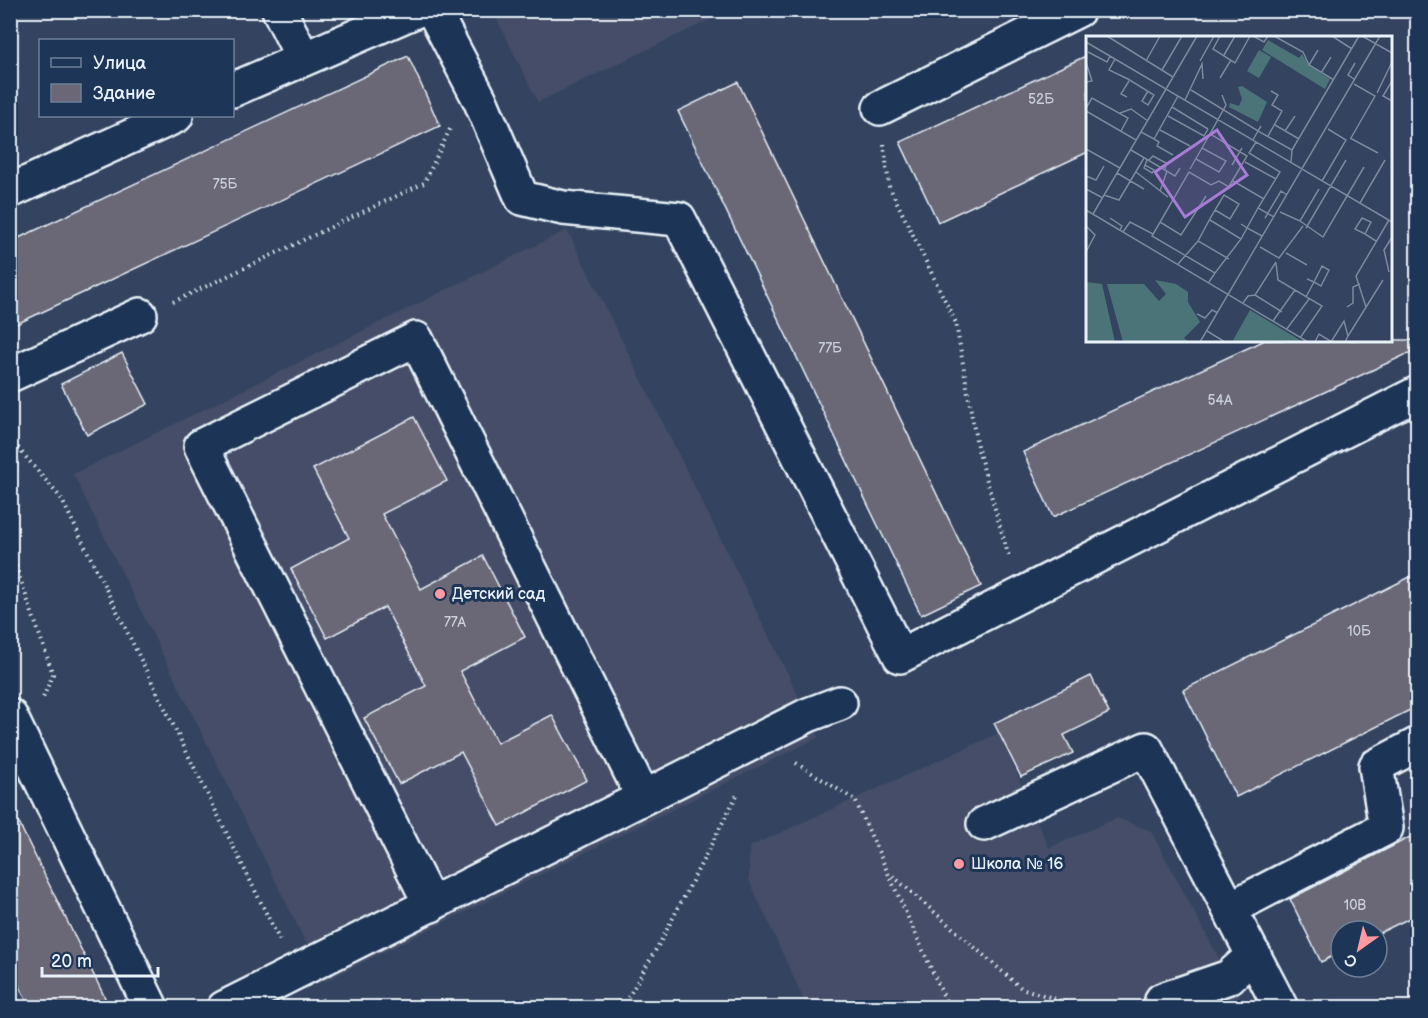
<svg xmlns="http://www.w3.org/2000/svg" width="1428" height="1018" font-family="'Balsamiq Sans',sans-serif">
	<style>
		.built { fill: #444e67 }
		.building { fill: #6b6776; stroke: #e8f1f8; stroke-width: 1.5 }
		.lines { fill: none; stroke-linecap: round; stroke-linejoin: round }
		.minor-casing { stroke: #e8f1f8; stroke-width: 38 }
		.path { stroke: #e8f1f8; stroke-width: 4; stroke-dasharray: 1.5 4.5; stroke-linecap: butt }
		.minor { stroke: #1d3557; stroke-width: 33 }
		.poi-dot { fill: #ff9aa2; stroke: #1d3557; stroke-width: 2 }
		.labels { text-anchor: middle; dominant-baseline: central; stroke-width: 6; stroke-linejoin: round; paint-order: stroke }
		.number-label { font-size: 14px; fill: #c9ced8 }
		.poi-label { font-size: 16px; fill: #e8f1f8; stroke: #1d3557; text-anchor: start }
		.inset-road { fill: none; stroke: #7c899d; stroke-width: 1.5 }
		.view { fill: #a77bd6; fill-opacity: 0.15; stroke: #a77bd6; stroke-width: 3 }
		.inset-edge { fill: none; stroke: #e8f1f8; stroke-width: 3 }
	</style>
	<rect width="100%" height="100%" fill="#344460"/>
	<filter id="ink" filterUnits="userSpaceOnUse"><feTurbulence type="fractalNoise" baseFrequency=".0167" numOctaves="2"/><feDisplacementMap in="SourceGraphic" scale="12" xChannelSelector="R" yChannelSelector="G"/><feConvolveMatrix kernelMatrix="1 2 1 2 8 2 1 2 1" color-interpolation-filters="sRGB"/></filter>
	<g filter="url(#ink)">
		<g class="built">
			<polygon points="493,11 728,11 538,102"/>
			<polygon points="567,230 819,737 325,981 73,474"/>
			<polygon points="999,733 1049,848 1117,818 1151,831 1245,1007 807,1007 749,880 749,847"/>
		</g>
		<g class="building">
			<polygon points="1088,55 1088,152 938,222 900,142"/>
			<polygon points="408,56 440,126 10,327 10,242"/>
			<polygon points="738,82 981,586 921,615 678,111"/>
			<polygon points="1265,340 1418,340 1418,349 1053,517 1023,452"/>
			<polygon points="122,353 148,404 87,435 61,384"/>
			<polygon points="414,417 447,481 382,514 421,589 483,556 525,637 460,671 497,743 552,715 587,780 500,826 461,752 399,784 364,718 426,686 385,607 327,638 291,569 349,538 313,469"/>
			<polygon points="1418,573 1418,706 1236,797 1183,690"/>
			<polygon points="1091,676 1109,713 1064,735 1073,753 1021,777 994,723"/>
			<polygon points="10,805 110,1008 30,1008 10,967"/>
			<polygon points="1418,833 1418,914 1377,934 1377,931 1341,931 1341,952 1321,962 1290,899"/>
		</g>
		<g class="lines">
			<defs>
				<g id="minor">
					<polyline points="279,10 303,58"/>
					<polyline points="433,10 480,100 522,198 563,208 679,219 900,656 1418,393"/>
					<polyline points="232,90 417,10"/>
					<polyline points="880,108 1078,10"/>
					<polyline points="10,191 176,116"/>
					<polyline points="10,375 140,315"/>
					<polyline points="10,716 151,1008"/>
					<polyline points="984,824 1146,749 1281,1008"/>
					<polyline points="431,905 201,446 416,339 643,797"/>
					<polyline points="1229,909 1386,828 1376,766 1418,744"/>
					<polyline points="224,1008 808,715 840,703"/>
					<polyline points="1160,1008 1162,1000 1229,977 1254,955"/>
				</g>
			</defs>
			<use href="#minor" class="minor-casing"/>
			<g class="path">
				<polyline points="884,144 889,186 956,323 977,446 1008,554 1011,558"/>
				<polyline points="173,302 424,183 451,127"/>
				<polyline points="10,430 18,448 10,533"/>
				<polyline points="18,448 61,498 280,941"/>
				<polyline points="10,549 53,674 43,698"/>
				<polyline points="796,763 855,800 949,1008"/>
				<polyline points="893,876 1021,988 1084,1008"/>
				<polyline points="321,999 329,1008"/>
				<polyline points="622,1008 662,939 737,795"/>
			</g>
			<use href="#minor" class="minor"/>
		</g>
	</g>
	<g class="poi-dot">
		<circle cx="440" cy="594" r="6"/>
		<circle cx="959" cy="864" r="6"/>
	</g>
	<g class="labels">
		<g class="number-label">
			<text x="1041" y="99">52Б</text>
			<text x="225" y="184">75Б</text>
			<text x="830" y="348">77Б</text>
			<text x="1220" y="400">54А</text>
			<text x="455" y="622">77А</text>
			<text x="1359" y="631">10Б</text>
			<text x="1355" y="905">10В</text>
		</g>
		<g class="poi-label">
			<text x="452" y="594">Детский сад</text>
			<text x="971" y="864">Школа № 16</text>
		</g>
	</g>
	<g transform="translate(1086 36)">
		<rect width="306" height="306" fill="#344460"/>
		<path d="M182 4 213 22 216 18 223 30 244 43 239 53 176 14ZM173 14 185 21 173 42 161 35ZM156 50 181 66 172 86 143 71 144 67 153 70 156 63 152 51ZM69 244 90 248 102 256V266L114 286 98 302 103 306H37L21 248H58L73 265 80 258ZM0 246 16 248 29 306H0ZM164 274 217 306H146Z" fill="#4b7478"/>
		<path class="inset-road" d="M21 0 87 41M134 0 127 13 149 27 164 0M167 0 178 6 182 0M188 0 217 16 223 29M246 0 266 13M276 0 306 17M0 6 306 186M232 14 223 29 248 44M2 16 21 26 24 20M138 19 149 0M29 23 23 34 42 43 68 59 62 69 56 65 62 55M60 25 74 0M114 25 128 0M0 26 6 45 0 46M76 34 96 0M235 37 245 21M134 42 145 24M268 43 262 39 269 27M306 45 297 60 306 65M105 54 172 95 175 90M291 57 306 26M136 59 140 69 124 98 161 120 142 152M41 61 35 58 43 45M99 64 116 28 117 43M86 71 122 93M0 72 6 62 42 82 35 95M0 75 50 104M34 77 45 73 62 85M82 80 118 100 122 93M189 89 213 103M74 94 104 110M199 95 209 80M55 96 68 103 92 60M182 100 196 75 186 69 192 59 185 55M264 102 292 117M265 102 289 60 268 48M68 103 73 106 71 110 87 119M167 104 172 95 206 114 205 126M170 106 163 117 194 136 172 172 188 181M0 113 34 132M45 114 89 140 94 132M206 114 273 0M110 123 133 136 140 125 116 112M62 125 67 120 80 127 79 134M159 126 190 143M59 129 68 134 66 137 58 132 61 124M146 129 156 112M104 133 124 98M50 136 82 161M31 137 58 153M0 140 10 144 18 130M147 145 178 163M236 145 260 104 242 93M0 153 17 162M74 155 81 135M18 159 33 164 58 122M274 167 299 124M172 172 161 192 176 200M0 174 222 306M129 174 144 183 153 168 138 159 126 179 112 205 143 223M194 176 214 185 233 153M7 178 111 0M24 182 36 190 34 194M179 182 195 155 201 159M124 184 155 203 129 237M214 185 237 201 278 131M74 186 95 199 120 160M155 188 161 192 155 203M0 190 9 199 0 216M220 192 260 124M37 196 44 186 67 198M279 198 269 193 276 182 285 186 279 198 290 205M174 211 193 222 217 190M200 217 221 229M190 227 192 244 236 270 214 302M92 228 112 205M303 236 298 214 306 201M123 246 129 237 66 200 103 136 125 149 133 145 143 151M169 259 196 276M220 261 228 246 236 230 243 234 235 250 228 246 221 243M157 267 162 260 169 259 190 226M261 271 267 267V251L274 248M280 271 270 240 303 184M111 278 119 282 126 274 132 277M187 285 209 254M200 294 223 263M121 295 139 306M262 300 297 244M114 306 294 0M229 306 233 298 246 306M245 306 258 285 262 300 259 306"/>
		<path class="view" d="M131 94 161 139 99 181 69 136Z"/>
		<rect width="306" height="306" class="inset-edge"/>
	</g>
	<rect width="1428" height="1018" fill="none" stroke="#1d3557" stroke-width="36"/>
	<rect x="18" y="18" width="1392" height="982" fill="none" stroke="#e8f1f8" stroke-width="2" filter="url(#ink)"/>
	<rect x="39" y="39" width="195" height="78" fill="#1d3557" stroke="#6e8097" stroke-width="1.5"/>
	<rect x="51" y="58" width="30" height="9" fill="#1d3557" stroke="#6e8097" stroke-width="1.5"/>
	<text x="93" y="69" font-size="18" fill="#e8f1f8">Улица</text>
	<rect x="51" y="84" width="30" height="18" fill="#6b6776" stroke="#6e8097" stroke-width="1.5"/>
	<text x="93" y="99" font-size="18" fill="#e8f1f8">Здание</text>
	<g transform="translate(1359 949) rotate(214)"><circle r="28" fill="#1d3557" stroke="#6e8097" stroke-width="1.5"/>
	<path d="M0-4.5L10 22L0 15L-10 22Z" fill="#ff9aa2"/>
	<text y="-9" font-size="16" font-weight="bold" text-anchor="middle" fill="#e8f1f8">С</text>
	</g>
	<path d="M42 967v9h116v-9" fill="none" stroke="#e8f1f8" stroke-width="3"/>
	<text x="51" y="967" font-size="18" fill="#e8f1f8" stroke="#1d3557" stroke-width="4.5" paint-order="stroke">20 m</text>
</svg>
